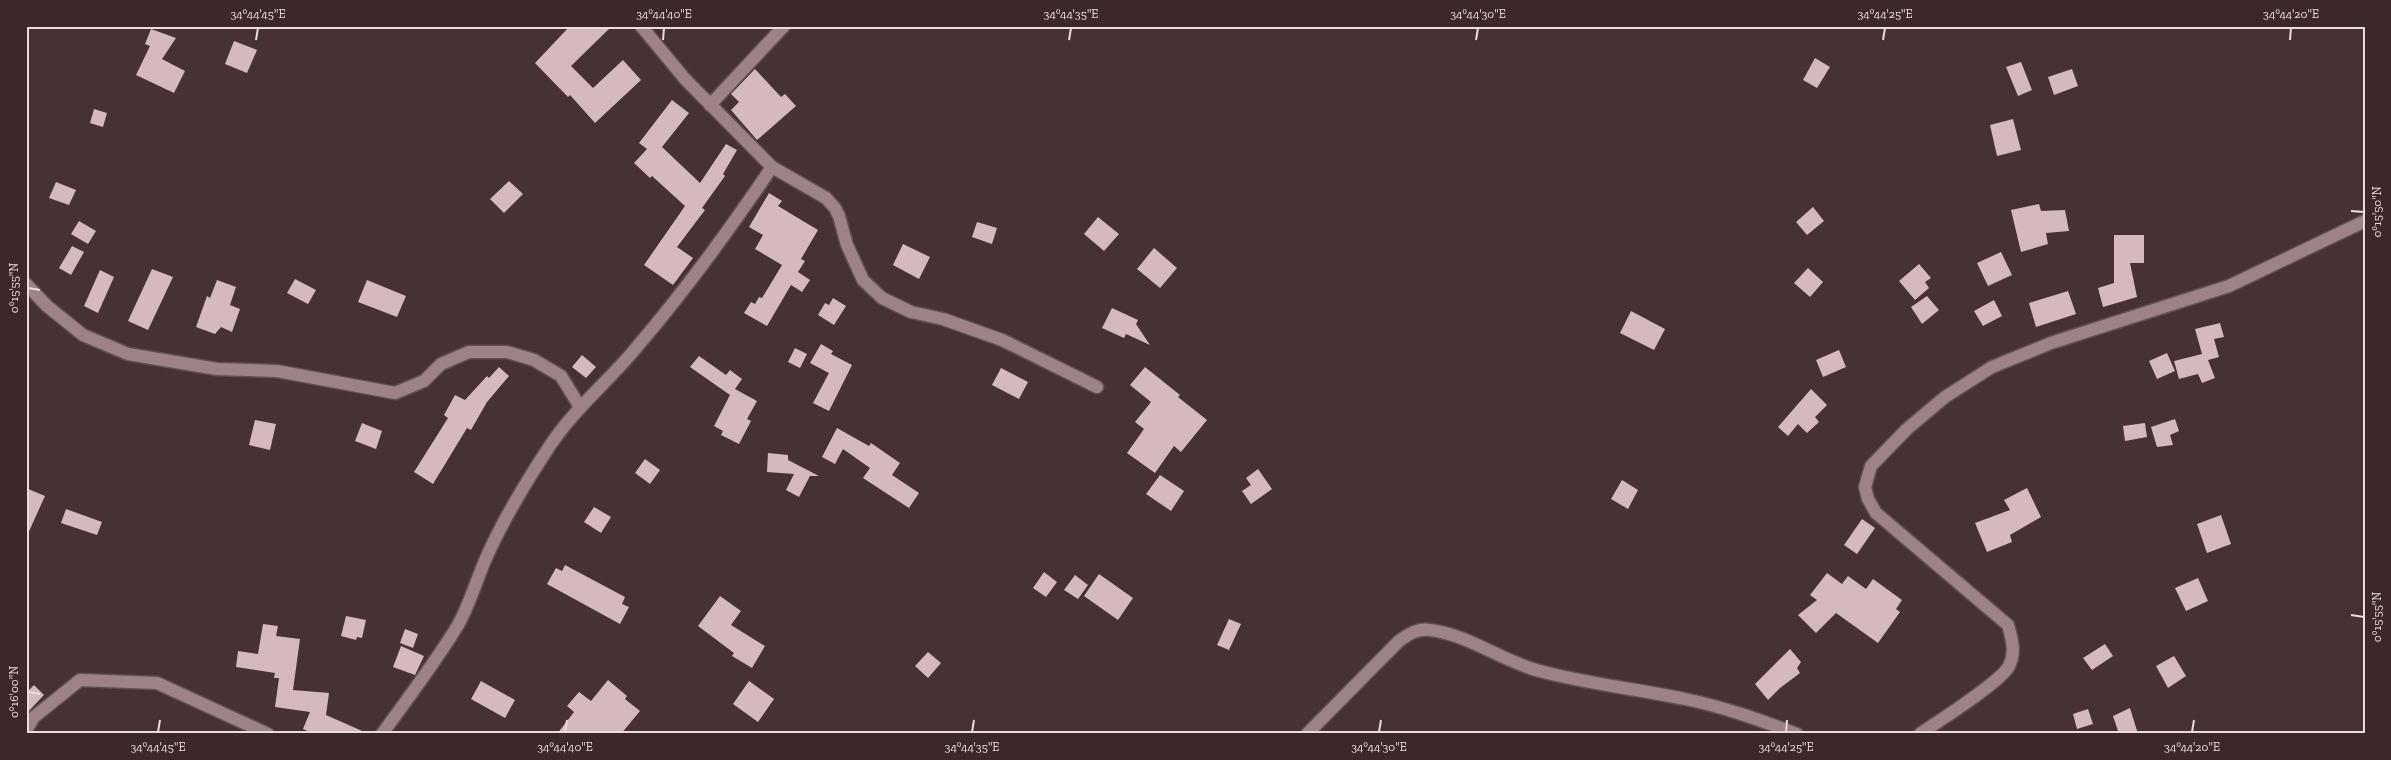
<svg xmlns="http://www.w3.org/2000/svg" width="2391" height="760" font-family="'Zilla Slab',serif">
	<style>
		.building { fill: #d5babd }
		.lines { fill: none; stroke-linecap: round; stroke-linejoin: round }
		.minor-casing { stroke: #615052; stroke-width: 15 }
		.minor { stroke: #9d8387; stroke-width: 12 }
		.ticks { fill: none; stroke: #eadcde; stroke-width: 2 }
		.neatline { fill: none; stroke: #eadcde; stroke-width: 2 }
		.ticks-label { font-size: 12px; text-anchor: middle; fill: #eadcde }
	</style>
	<rect width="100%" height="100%" fill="#473134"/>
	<g class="building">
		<polygon points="570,26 612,26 571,66 593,88 623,60 641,80 595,123 570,95 568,97 535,63"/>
		<polygon points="151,29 176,38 162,59 185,71 174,93 136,75 150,46 145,44"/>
		<polygon points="234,41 257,50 247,73 225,64"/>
		<polygon points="1815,58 1830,67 1817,88 1803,80"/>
		<polygon points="2021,62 2032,90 2018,96 2006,67"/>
		<polygon points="755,69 781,97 785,94 796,106 757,140 731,110 739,102 731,94"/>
		<polygon points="2072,69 2078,86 2054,95 2048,77"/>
		<polygon points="672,100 689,113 662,147 700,183 726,144 737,150 723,174 725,176 702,208 705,210 677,247 693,258 673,285 644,265 685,206 652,176 650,178 634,163 647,149 639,143"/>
		<polygon points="94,109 107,113 103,127 90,123"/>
		<polygon points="2013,119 2021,150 1997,156 1990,125"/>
		<polygon points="509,181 523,194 504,213 490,199"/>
		<polygon points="56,182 76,190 69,205 49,198"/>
		<polygon points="769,193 782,201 778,206 818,230 801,259 805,261 798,272 810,280 802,292 791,285 767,326 744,313 751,302 755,304 759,297 762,298 782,265 755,249 763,235 749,227"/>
		<polygon points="2039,204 2041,211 2065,210 2069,231 2046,233 2048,244 2021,252 2011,210"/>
		<polygon points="1813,207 1824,221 1807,235 1796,222"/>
		<polygon points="1098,217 1119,234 1104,251 1084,234"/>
		<polygon points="79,221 96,231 88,244 71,234"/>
		<polygon points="977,222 997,228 992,244 972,237"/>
		<polygon points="2114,235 2144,235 2144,263 2130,263 2137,297 2103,307 2098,288 2114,283"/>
		<polygon points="903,244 930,257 919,279 893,265"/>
		<polygon points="72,246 84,252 71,275 59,268"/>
		<polygon points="1154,248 1177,268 1160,288 1137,269"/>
		<polygon points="2001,252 2012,275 1988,286 1977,263"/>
		<polygon points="1919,264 1931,278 1925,282 1929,288 1915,300 1899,281"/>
		<polygon points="1808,268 1823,282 1810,297 1794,283"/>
		<polygon points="152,269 173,277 148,330 128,321"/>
		<polygon points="100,270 114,277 98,313 84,306"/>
		<polygon points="295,279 316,290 308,304 287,293"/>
		<polygon points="217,280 236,287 230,305 240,309 232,332 221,327 215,334 196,327 207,296 210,298"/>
		<polygon points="367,280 406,296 397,317 358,302"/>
		<polygon points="2068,291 2076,314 2036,327 2029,303"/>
		<polygon points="1927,296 1939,310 1922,324 1911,307"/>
		<polygon points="833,298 846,306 834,325 818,315 825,303 829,305"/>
		<polygon points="1994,300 2002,316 1983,326 1974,311"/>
		<polygon points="1112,308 1138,320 1136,324 1150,345 1126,334 1124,338 1102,328"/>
		<polygon points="1631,311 1665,329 1654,350 1620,333"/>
		<polygon points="2220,323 2224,337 2214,339 2219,357 2208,360 2215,378 2202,383 2198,374 2179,379 2174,361 2202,354 2195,329"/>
		<polygon points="821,344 833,351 831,354 852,365 829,411 813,403 829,373 810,363"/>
		<polygon points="795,348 807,354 800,368 788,362"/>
		<polygon points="1839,350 1846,367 1823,377 1816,360"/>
		<polygon points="2167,353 2175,371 2157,379 2149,361"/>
		<polygon points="582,355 596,367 586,378 572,367"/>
		<polygon points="699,356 726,375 730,370 742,379 735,389 757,401 747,419 751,421 739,444 721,435 723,431 714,426 730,395 690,367"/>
		<polygon points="499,367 509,376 487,402 471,430 467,428 433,484 414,472 448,418 444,415 455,395 465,400 487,376 489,378"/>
		<polygon points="1145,367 1180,395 1178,397 1207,420 1181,452 1174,446 1155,473 1127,453 1144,429 1135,422 1151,402 1130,385"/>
		<polygon points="1001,368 1028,382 1019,399 992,385"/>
		<polygon points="1811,389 1827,405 1815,417 1819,422 1807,433 1798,424 1788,436 1778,427"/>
		<polygon points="2175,419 2179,431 2170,435 2173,445 2157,447 2151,427"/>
		<polygon points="255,420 276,424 270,450 249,445"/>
		<polygon points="362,423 382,431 376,449 355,441"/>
		<polygon points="2145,423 2147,437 2125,441 2123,426"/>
		<polygon points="837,428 869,446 871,443 900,463 892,475 919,493 909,508 863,478 870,468 843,449 835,464 822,457"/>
		<polygon points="768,453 788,455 788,460 819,476 810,476 799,497 786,490 794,474 767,472"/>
		<polygon points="645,459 660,470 650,484 635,473"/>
		<polygon points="1258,469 1272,489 1251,504 1242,491 1251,485 1246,478"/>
		<polygon points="1160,475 1184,491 1171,511 1146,494"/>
		<polygon points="1622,480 1638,490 1628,509 1611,499"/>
		<polygon points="26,488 45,496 26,538"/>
		<polygon points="2027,488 2041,517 2010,535 2012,542 1987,552 1975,523 2010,510 2004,500"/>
		<polygon points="594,507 611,517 601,533 584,522"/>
		<polygon points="66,509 102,522 97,535 61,523"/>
		<polygon points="2221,515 2231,544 2207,553 2197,524"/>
		<polygon points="1862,519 1875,528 1857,554 1844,545"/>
		<polygon points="565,565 625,597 622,604 629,607 620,624 547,584 556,568 562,571"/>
		<polygon points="1044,572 1057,582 1046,597 1033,588"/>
		<polygon points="1827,573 1842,584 1848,576 1866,589 1873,579 1902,600 1896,609 1900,612 1878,643 1836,613 1816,633 1798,615 1817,600 1810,595"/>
		<polygon points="1099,574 1133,598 1118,620 1084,596"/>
		<polygon points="1075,575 1088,585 1078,599 1064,590"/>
		<polygon points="2198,578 2208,601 2186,611 2175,588"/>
		<polygon points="720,596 741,611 731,625 765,646 752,668 732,656 734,653 698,626"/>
		<polygon points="346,616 366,620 362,638 357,637 356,640 341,636"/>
		<polygon points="1229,619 1241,624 1229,650 1217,645"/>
		<polygon points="263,624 278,626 276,636 300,639 293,690 329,693 326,715 369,734 314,734 303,729 310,712 275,707 279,678 274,678 275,673 236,667 238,651 258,654"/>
		<polygon points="405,629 418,634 413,648 400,643"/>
		<polygon points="2105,644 2113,656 2092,670 2083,658"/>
		<polygon points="401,646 424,656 415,675 393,667"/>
		<polygon points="1790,649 1801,662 1797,668 1800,673 1780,688 1768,700 1755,684"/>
		<polygon points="928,652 941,663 928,678 915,666"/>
		<polygon points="2174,656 2186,676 2168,688 2156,666"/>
		<polygon points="608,680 627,696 625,699 640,711 621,734 557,734 574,712 567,706 579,692 591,701"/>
		<polygon points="481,681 515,700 505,718 471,699"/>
		<polygon points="749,681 774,699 758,722 733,704"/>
		<polygon points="34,685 44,695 26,714 26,693"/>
		<polygon points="2130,708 2138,734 2119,734 2113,716"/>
		<polygon points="2088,709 2093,724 2077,729 2073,714"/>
	</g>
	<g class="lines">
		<defs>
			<g id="minor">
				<polyline points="641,26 685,79 772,167 826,198 835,208 839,216 847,245 863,280 882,298 911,312 943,319 1002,340 1097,387"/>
				<polyline points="710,105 784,26"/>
				<polyline points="26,284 47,306 83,335 128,354 217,369 277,371 395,393 424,381 441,364 469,352 507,352 534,360 561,376 580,407"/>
				<polyline points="26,730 34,717 80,680 157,683 268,734"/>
				<path d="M382 734C408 698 435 663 458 625 470 604 477 578 487 556 504 518 526 482 549 447 573 410 608 382 636 348 685 291 730 229 772 167"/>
				<path d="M1307 734 1399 641C1409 634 1417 628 1430 630 1466 634 1501 660 1536 670 1582 683 1637 689 1685 699 1724 707 1760 720 1797 734"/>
				<path d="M1920 734C1937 722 2001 682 2009 666 2016 652 2012 639 2008 625L1876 513 1868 499 1865 487 1871 466 1907 429 1945 397 1992 367 2051 343 2229 286 2365 221"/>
			</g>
		</defs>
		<use href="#minor" class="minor-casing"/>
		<use href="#minor" class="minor"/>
	</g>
	<path class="ticks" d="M256 40 258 28M663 40 664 28M1069 40 1071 28M1476 40 1478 28M1883 40 1885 28M2290 40 2291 28M2351 211 2364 212M28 288 40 290M2351 615 2364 617M28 692 40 694M158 732 160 720M565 732 567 720M972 732 974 720M1379 732 1381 720M1786 732 1787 720M2192 732 2194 720"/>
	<rect width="2391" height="760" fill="none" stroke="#3c272a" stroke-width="55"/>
	<rect x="28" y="28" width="2336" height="704" class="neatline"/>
	<g class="ticks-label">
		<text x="258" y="18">34°44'45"E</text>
		<text x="664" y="18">34°44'40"E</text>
		<text x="1071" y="18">34°44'35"E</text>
		<text x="1478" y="18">34°44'30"E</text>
		<text x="1885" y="18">34°44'25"E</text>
		<text x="2291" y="18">34°44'20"E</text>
		<text transform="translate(2377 212) rotate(-90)" y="4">0°15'50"N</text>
		<text transform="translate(14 288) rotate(-90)" y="4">0°15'55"N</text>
		<text transform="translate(2377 617) rotate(-90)" y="4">0°15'55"N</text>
		<text transform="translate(14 692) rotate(-90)" y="4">0°16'00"N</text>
		<text x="158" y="751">34°44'45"E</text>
		<text x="565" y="751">34°44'40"E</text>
		<text x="972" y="751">34°44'35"E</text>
		<text x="1379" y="751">34°44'30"E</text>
		<text x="1786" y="751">34°44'25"E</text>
		<text x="2192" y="751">34°44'20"E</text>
	</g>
</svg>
